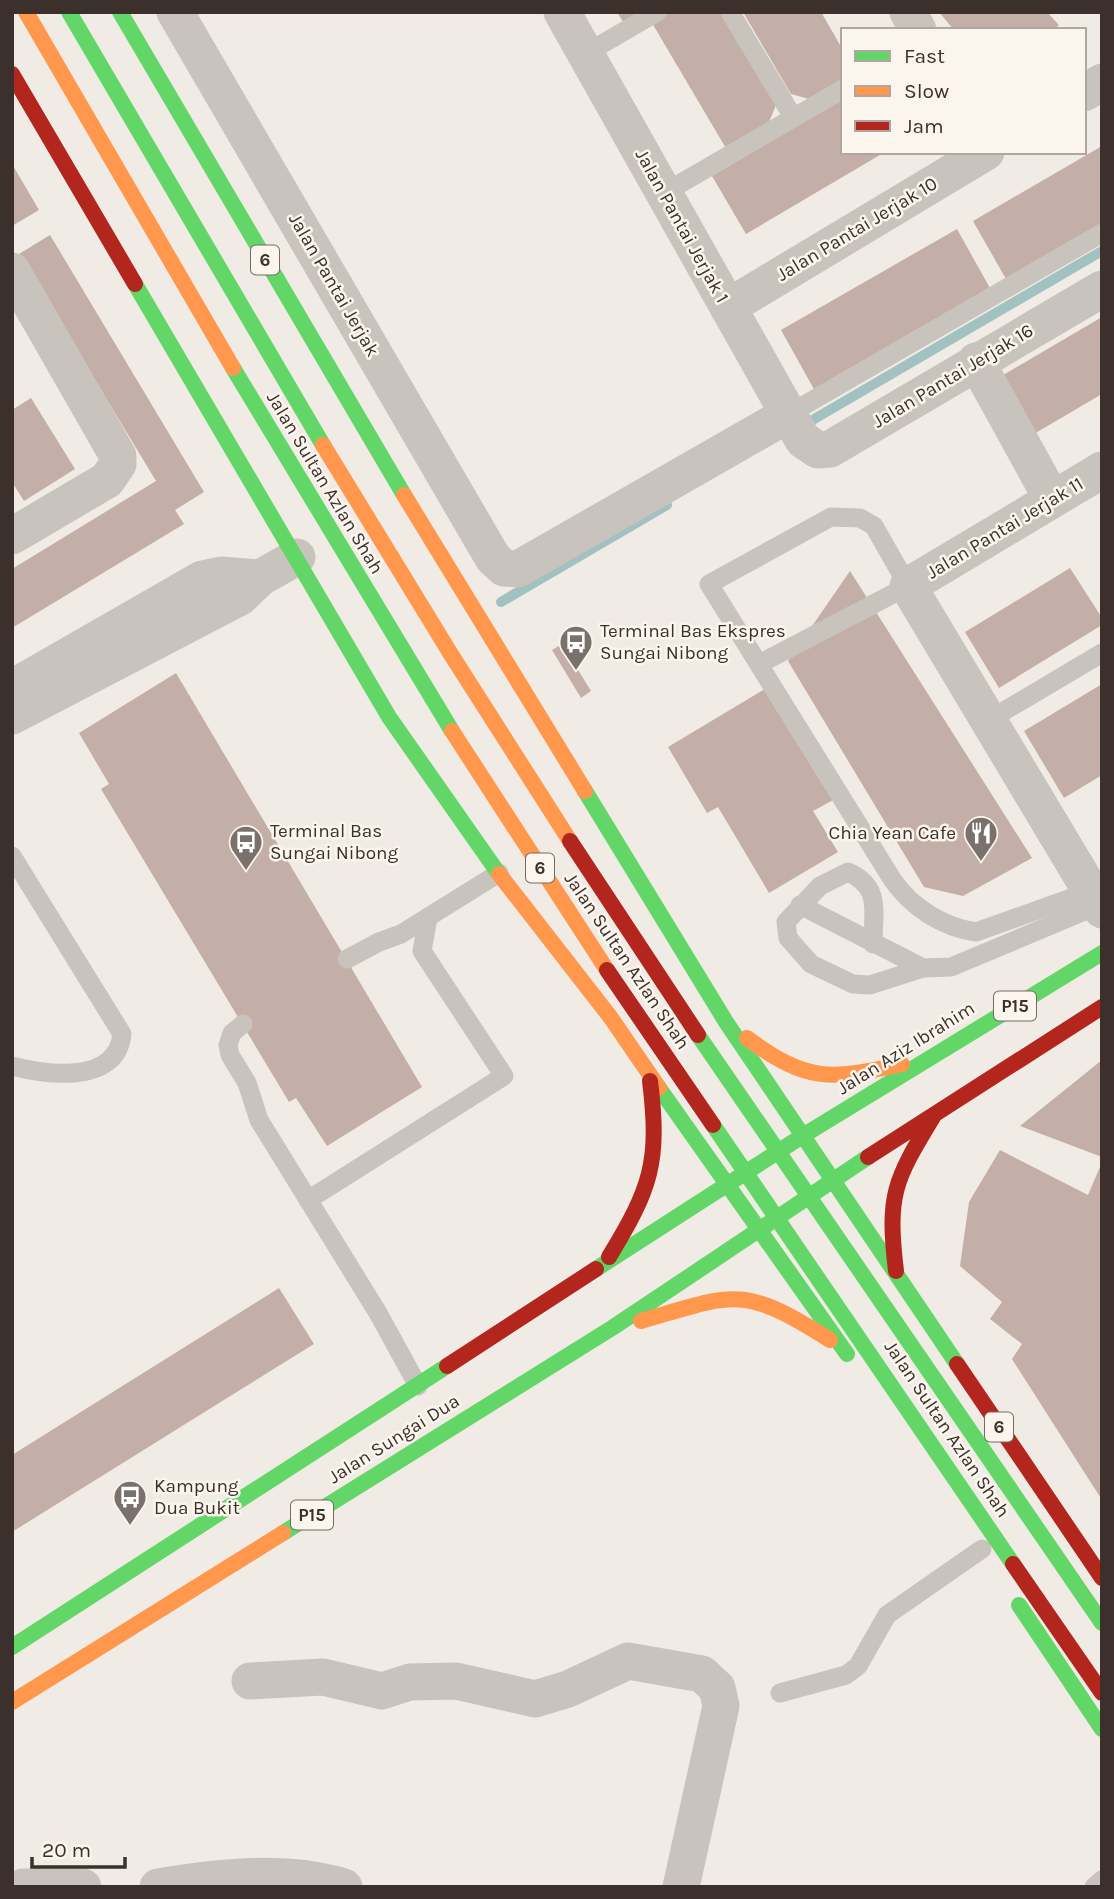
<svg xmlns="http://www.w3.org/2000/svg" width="1114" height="1899" font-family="Karla,sans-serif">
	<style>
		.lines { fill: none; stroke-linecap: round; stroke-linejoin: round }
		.stream { stroke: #a1c2c1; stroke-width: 10 }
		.building { fill: #c3afa7 }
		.lane { stroke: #c9c3be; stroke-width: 19 }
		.street { stroke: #c9c3be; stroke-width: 37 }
		.fast { stroke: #63d668; stroke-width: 16 }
		.slow { stroke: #ff974d; stroke-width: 16 }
		.jam { stroke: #b3261e; stroke-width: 16 }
		.fast-bridge { stroke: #63d668; stroke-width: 16 }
		.slow-bridge { stroke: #ff974d; stroke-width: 16 }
		.jam-bridge { stroke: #b3261e; stroke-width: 16 }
		.labels { text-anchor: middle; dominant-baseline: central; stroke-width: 5; stroke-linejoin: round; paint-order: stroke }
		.shield { fill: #fbf5ee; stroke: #756b66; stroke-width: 2 }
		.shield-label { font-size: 18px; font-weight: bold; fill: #3b302b }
		.street-label { font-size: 19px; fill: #3b302b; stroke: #fbf5ee }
		.poi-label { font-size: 19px; fill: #3b302b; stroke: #fbf5ee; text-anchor: start }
	</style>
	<rect width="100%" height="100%" fill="#f0ebe5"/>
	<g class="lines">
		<g class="stream">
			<polyline points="804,425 1102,251"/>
			<polyline points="501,602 667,505"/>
		</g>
	</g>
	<g class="building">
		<polygon points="617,12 646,12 625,25"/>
		<polygon points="671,12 721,12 776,105 768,125 727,150 652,23"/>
		<polygon points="743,12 821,12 843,50 843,79 809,99 791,94"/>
		<polygon points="939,12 1047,12 1059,25 1053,30 954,30"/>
		<polygon points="843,98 843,152 885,152 746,234 712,176"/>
		<polygon points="1102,146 1102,223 1006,279 973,221"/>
		<polygon points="12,164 39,210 12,226"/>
		<polygon points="957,229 991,290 815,391 781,330"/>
		<polygon points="50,235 204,492 175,510 184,524 12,628 12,569 156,481 19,254"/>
		<polygon points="1102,317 1102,394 1027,438 993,381"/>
		<polygon points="31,398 75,469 24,501 12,482 12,410"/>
		<polygon points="1070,568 1102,618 1102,625 999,688 965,632"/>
		<polygon points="850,571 1032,858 963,896 924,887 788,661"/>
		<polygon points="562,644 591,691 581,698 552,650"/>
		<polygon points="176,673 422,1087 327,1146 296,1098 289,1102 101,789 109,784 79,733"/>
		<polygon points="1102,684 1102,775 1064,798 1024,731"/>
		<polygon points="768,687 835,799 813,811 838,852 769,893 718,807 707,813 668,747"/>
		<polygon points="1102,1060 1102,1157 1020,1126"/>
		<polygon points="1000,1150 1088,1195 1102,1162 1102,1500 1012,1359 1022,1344 990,1319 1002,1302 960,1266 969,1202"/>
		<polygon points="279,1288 314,1344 12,1532 12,1455"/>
	</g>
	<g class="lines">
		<g class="lane">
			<polyline points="730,12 793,117"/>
			<polyline points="585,54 657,12"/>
			<polyline points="664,193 843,89"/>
			<polyline points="789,414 1102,233"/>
			<path d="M759 664 908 586 874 526 860 518 831 517 709 584 892 879C911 907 942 927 976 932L1091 891"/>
			<polyline points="989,720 1102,653"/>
			<path d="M12 856 122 1034C117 1085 47 1075 12 1066"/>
			<polyline points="800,905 923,968 951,967 1099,905"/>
			<path d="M873 944C873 912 882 887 848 872L820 886 786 922 788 938 811 964 853 984 870 985 923 968"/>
			<polyline points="347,959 379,942 401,934 499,873"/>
			<polyline points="243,1024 232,1033 228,1045 230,1055 247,1083 259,1120 378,1313 418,1386"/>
			<polyline points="308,1200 504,1076 422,951 428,918"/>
			<polyline points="780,1693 846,1675 858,1666 887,1615 982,1549"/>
			<polyline points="1094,1887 1102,1880"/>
		</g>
		<g class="street">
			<polyline points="175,12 493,558 504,568 518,569 789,414"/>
			<polyline points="562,12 803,440 818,450 830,449 1102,289"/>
			<polyline points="908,12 918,30"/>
			<polyline points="1084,93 1102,82"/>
			<polyline points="12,271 118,456 118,464 107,480 12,536"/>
			<polyline points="728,307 986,152"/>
			<polyline points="976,361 1052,499"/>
			<polyline points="1102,470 908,586 1102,910"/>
			<polyline points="12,688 202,579 221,575 260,578"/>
			<polyline points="12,716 240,597 260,578 297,557"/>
			<polyline points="250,1681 323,1677 382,1691 410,1682 456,1681 535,1699 568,1689 628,1661 702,1674 717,1688 721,1706 681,1887"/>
			<polyline points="23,1887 83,1887"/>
			<path d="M158 1887C218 1877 284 1869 344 1887"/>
		</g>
		<g class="fast">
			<polyline points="120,12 404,495"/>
			<polyline points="135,284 389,717 499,874"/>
			<polyline points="585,791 726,1022 957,1364"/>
			<polyline points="659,1088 847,1354"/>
			<polyline points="596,1269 804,1135 1102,953"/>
			<polyline points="283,1533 612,1328 868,1157"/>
			<polyline points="1019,1605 1102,1729"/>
			<polyline points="12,1647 447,1366"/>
		</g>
		<g class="slow">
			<polyline points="404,495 585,791"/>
			<polyline points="499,874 611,1018 659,1088"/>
			<path d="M747 1038C808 1083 830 1080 902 1064"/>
			<path d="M641 1321C736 1293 743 1285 830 1340"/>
			<polyline points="12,1702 283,1533"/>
		</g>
		<g class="jam">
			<polyline points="12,74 135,284"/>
			<polyline points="868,1157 1102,1007"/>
			<path d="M609 1257C651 1188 660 1162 650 1081"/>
			<path d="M896 1271C887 1195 894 1181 933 1117"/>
			<polyline points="957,1364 1102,1578"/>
			<polyline points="447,1366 596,1269"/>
		</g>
		<g class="fast-bridge">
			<polyline points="69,12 323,445"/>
			<polyline points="233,368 452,731"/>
			<polyline points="698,1035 1102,1623"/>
			<polyline points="713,1125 1013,1564"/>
		</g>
		<g class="slow-bridge">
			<polyline points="26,12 233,368"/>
			<polyline points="323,445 452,656 570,841"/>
			<polyline points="452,731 607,970"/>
		</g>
		<g class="jam-bridge">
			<polyline points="570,841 698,1035"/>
			<polyline points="607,970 713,1125"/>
			<polyline points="1013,1564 1102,1693"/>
		</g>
	</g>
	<defs>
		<symbol id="bus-pin" viewBox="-11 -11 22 30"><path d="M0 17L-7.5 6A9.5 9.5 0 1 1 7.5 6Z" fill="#7a716c" stroke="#fbf5ee"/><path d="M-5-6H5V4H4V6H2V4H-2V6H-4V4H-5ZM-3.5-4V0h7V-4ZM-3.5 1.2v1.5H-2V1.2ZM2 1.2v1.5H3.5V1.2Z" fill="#fff"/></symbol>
		<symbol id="restaurant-pin" viewBox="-11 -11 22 30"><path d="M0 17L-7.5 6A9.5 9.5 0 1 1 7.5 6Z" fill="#7a716c" stroke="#fbf5ee"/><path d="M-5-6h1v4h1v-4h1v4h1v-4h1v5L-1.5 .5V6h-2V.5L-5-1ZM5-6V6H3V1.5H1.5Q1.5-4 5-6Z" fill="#fff"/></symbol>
	</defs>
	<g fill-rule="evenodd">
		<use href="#bus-pin" x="557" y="623" width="38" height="52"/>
		<use href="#restaurant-pin" x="962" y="814" width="38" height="52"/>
		<use href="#bus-pin" x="227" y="823" width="38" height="52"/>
		<use href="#bus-pin" x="111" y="1478" width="38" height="52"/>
	</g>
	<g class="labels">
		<g class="shield">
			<rect x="251" y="245.5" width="28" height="29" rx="5"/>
			<rect x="526" y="853.5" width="28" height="29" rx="5"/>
			<rect x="994" y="991.5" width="42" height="29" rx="5"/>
			<rect x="985" y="1412.5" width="28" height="29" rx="5"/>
			<rect x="291" y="1500.5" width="42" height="29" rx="5"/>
		</g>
		<g class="shield-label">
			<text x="265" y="260">6</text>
			<text x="540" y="868">6</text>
			<text x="1015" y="1006">P15</text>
			<text x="999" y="1427">6</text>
			<text x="312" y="1515">P15</text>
		</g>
		<g class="street-label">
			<text transform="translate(682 226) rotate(61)">Jalan Pantai Jerjak 1</text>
			<text transform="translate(857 229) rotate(-31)">Jalan Pantai Jerjak 10</text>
			<text transform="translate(334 285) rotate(60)">Jalan Pantai Jerjak</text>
			<text transform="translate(953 376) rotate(-31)">Jalan Pantai Jerjak 16</text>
			<text transform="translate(325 483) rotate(59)">Jalan Sultan Azlan Shah</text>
			<text transform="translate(1005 528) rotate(-31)">Jalan Pantai Jerjak 11</text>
			<text transform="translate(627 961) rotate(56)">Jalan Sultan Azlan Shah</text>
			<text transform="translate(906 1048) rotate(-32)">Jalan Aziz Ibrahim</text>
			<text transform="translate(947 1429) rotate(56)">Jalan Sultan Azlan Shah</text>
			<text transform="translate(394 1439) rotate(-32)">Jalan Sungai Dua</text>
		</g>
		<g class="poi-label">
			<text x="600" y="631">Terminal Bas Ekspres<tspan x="600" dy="22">Sungai Nibong</tspan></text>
			<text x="270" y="831">Terminal Bas<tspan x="270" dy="22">Sungai Nibong</tspan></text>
			<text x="956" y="833" text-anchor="end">Chia Yean Cafe</text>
			<text x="154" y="1486">Kampung<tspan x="154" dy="22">Dua Bukit</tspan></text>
		</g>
	</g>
	<rect width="1114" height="1899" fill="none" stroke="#3b302b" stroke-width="28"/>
	<rect x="841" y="28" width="245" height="126" fill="#fbf5ee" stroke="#aea6a0" stroke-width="2"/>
	<rect x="855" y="51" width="35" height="10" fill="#63d668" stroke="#aea6a0" stroke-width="2"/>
	<text x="904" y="63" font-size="21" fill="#3b302b">Fast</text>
	<rect x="855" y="86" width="35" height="10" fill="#ff974d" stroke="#aea6a0" stroke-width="2"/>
	<text x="904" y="98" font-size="21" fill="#3b302b">Slow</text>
	<rect x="855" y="121" width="35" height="10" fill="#b3261e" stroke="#aea6a0" stroke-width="2"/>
	<text x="904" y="133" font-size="21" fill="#3b302b">Jam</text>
	<path d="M32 1857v10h93v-10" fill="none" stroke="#3b302b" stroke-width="3.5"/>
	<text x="42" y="1857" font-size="21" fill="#3b302b" stroke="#fbf5ee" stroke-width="5" paint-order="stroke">20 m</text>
</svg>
